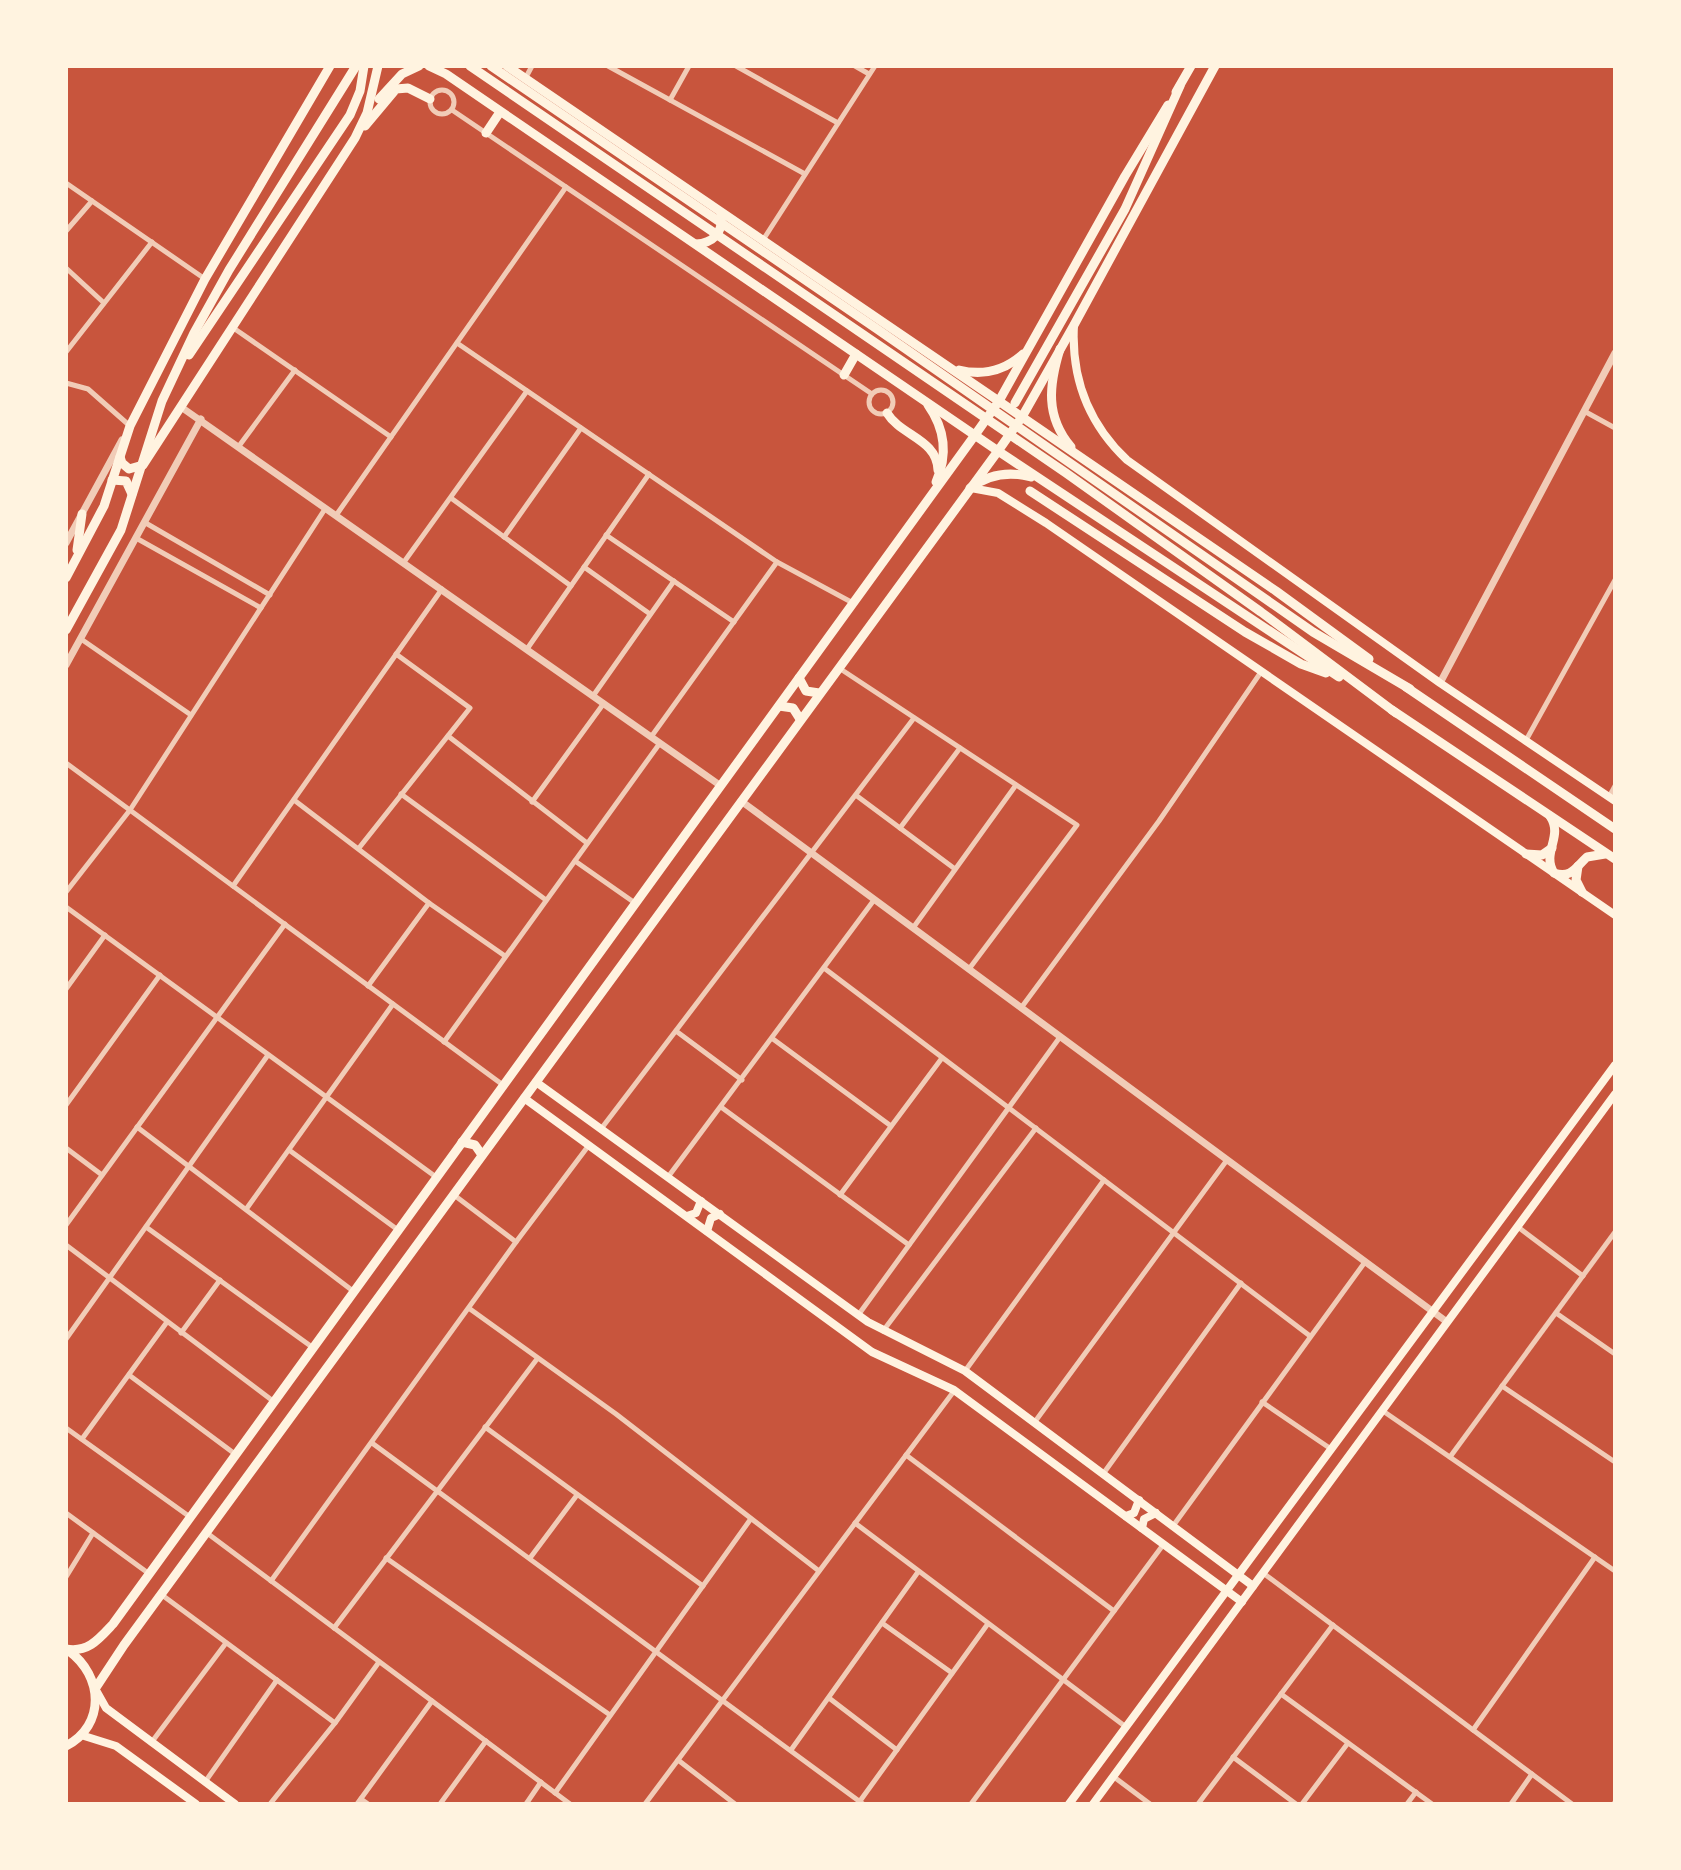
<svg xmlns="http://www.w3.org/2000/svg" width="1681" height="1870" font-family="'Work Sans',sans-serif">
	<style>
		.lines { fill: none; stroke-linecap: round; stroke-linejoin: round }
		.minor { stroke: #f1ccb7; stroke-width: 5 }
		.tertiary { stroke: #f1ccb7; stroke-width: 7 }
		.secondary { stroke: #fff3e0; stroke-width: 8 }
		.primary { stroke: #fff3e0; stroke-width: 9 }
		.trunk { stroke: #fff3e0; stroke-width: 9 }
	</style>
	<rect width="100%" height="100%" fill="#c8553d"/>
	<g class="lines">
		<g class="minor">
			<polyline points="608,66 805,174"/>
			<polyline points="736,66 838,123"/>
			<polyline points="855,66 869,74"/>
			<polyline points="525,79 532,66"/>
			<circle cx="442" cy="102" r="12"/>
			<polyline points="670,100 689,66"/>
			<polyline points="452,110 872,394"/>
			<polyline points="66,183 205,279"/>
			<polyline points="66,231 92,201"/>
			<polyline points="763,240 875,66"/>
			<polyline points="66,268 104,303"/>
			<polyline points="232,327 391,437"/>
			<polyline points="457,343 777,562 853,603"/>
			<polyline points="66,352 152,242"/>
			<polyline points="66,383 88,389 130,426"/>
			<circle cx="881" cy="402" r="12"/>
			<polyline points="1584,411 1615,428"/>
			<polyline points="239,446 295,370"/>
			<polyline points="451,498 571,586"/>
			<polyline points="337,514 566,187"/>
			<polyline points="144,522 270,595"/>
			<polyline points="606,535 734,622"/>
			<polyline points="504,537 581,428"/>
			<polyline points="136,538 261,608"/>
			<polyline points="404,562 527,391"/>
			<polyline points="584,567 650,614"/>
			<polyline points="81,639 191,715"/>
			<polyline points="527,649 649,474"/>
			<polyline points="839,668 1077,825 969,969"/>
			<polyline points="593,696 674,581"/>
			<polyline points="448,736 587,843"/>
			<polyline points="651,737 777,562"/>
			<polyline points="1525,742 1615,580"/>
			<polyline points="66,763 503,1085"/>
			<polyline points="401,794 546,900"/>
			<polyline points="857,796 955,869"/>
			<polyline points="1609,797 1615,786"/>
			<polyline points="294,800 429,903 505,956"/>
			<polyline points="532,802 604,703"/>
			<polyline points="900,828 960,748"/>
			<polyline points="359,848 470,708 396,654"/>
			<polyline points="575,861 635,903"/>
			<polyline points="233,886 442,589"/>
			<polyline points="66,892 130,810 325,509"/>
			<polyline points="66,907 436,1177"/>
			<polyline points="913,928 1016,785"/>
			<polyline points="824,968 1310,1336"/>
			<polyline points="368,986 429,903"/>
			<polyline points="66,989 105,935"/>
			<polyline points="1021,1008 1159,821 1261,672"/>
			<polyline points="676,1031 742,1080"/>
			<polyline points="773,1039 891,1126"/>
			<polyline points="444,1042 660,743"/>
			<polyline points="66,1105 160,975"/>
			<polyline points="721,1107 909,1245"/>
			<polyline points="137,1127 353,1291"/>
			<polyline points="601,1129 914,718"/>
			<polyline points="66,1148 102,1175"/>
			<polyline points="289,1150 398,1230"/>
			<polyline points="668,1177 874,900"/>
			<polyline points="840,1195 942,1058"/>
			<polyline points="247,1208 393,1004"/>
			<polyline points="66,1225 285,924"/>
			<polyline points="146,1227 312,1347"/>
			<polyline points="1518,1227 1583,1276"/>
			<polyline points="516,1242 589,1145"/>
			<polyline points="66,1245 273,1401"/>
			<polyline points="470,1309 616,1414 819,1571"/>
			<polyline points="1556,1313 1615,1354"/>
			<polyline points="859,1314 1060,1037"/>
			<polyline points="883,1331 1036,1128"/>
			<polyline points="181,1333 220,1280"/>
			<polyline points="66,1339 268,1055"/>
			<polyline points="965,1371 1104,1180"/>
			<polyline points="129,1375 235,1454"/>
			<polyline points="1502,1386 1615,1462"/>
			<polyline points="1262,1402 1331,1449"/>
			<polyline points="1383,1411 1615,1571"/>
			<polyline points="1034,1423 1227,1160"/>
			<polyline points="485,1427 703,1586"/>
			<polyline points="66,1428 190,1517"/>
			<polyline points="82,1439 167,1322"/>
			<polyline points="372,1443 863,1804"/>
			<polyline points="906,1455 1114,1611"/>
			<polyline points="1450,1457 1615,1232"/>
			<polyline points="1103,1474 1241,1283"/>
			<polyline points="66,1513 148,1573"/>
			<polyline points="855,1523 1126,1727"/>
			<polyline points="1173,1526 1365,1262"/>
			<polyline points="207,1533 570,1804"/>
			<polyline points="386,1558 610,1715"/>
			<polyline points="530,1558 577,1495"/>
			<polyline points="1263,1573 1572,1804"/>
			<polyline points="66,1577 93,1533"/>
			<polyline points="271,1581 516,1242 454,1195"/>
			<polyline points="162,1595 335,1723"/>
			<polyline points="882,1623 952,1673"/>
			<polyline points="334,1628 537,1359"/>
			<polyline points="1281,1694 1432,1804"/>
			<polyline points="829,1698 897,1750"/>
			<polyline points="1473,1730 1595,1557"/>
			<polyline points="151,1743 226,1643"/>
			<polyline points="791,1750 918,1572"/>
			<polyline points="1233,1757 1296,1804"/>
			<polyline points="678,1760 735,1804"/>
			<polyline points="1114,1777 1150,1804"/>
			<polyline points="205,1782 277,1680"/>
			<polyline points="555,1793 750,1520"/>
			<polyline points="361,1799 368,1804"/>
			<polyline points="860,1801 987,1625"/>
			<polyline points="270,1804 335,1723 379,1662"/>
			<polyline points="357,1804 432,1701"/>
			<polyline points="440,1804 486,1741"/>
			<polyline points="526,1804 541,1782"/>
			<polyline points="645,1804 954,1391"/>
			<polyline points="971,1804 1163,1545"/>
			<polyline points="1198,1804 1333,1625"/>
			<polyline points="1302,1804 1348,1743"/>
			<polyline points="1407,1804 1416,1792"/>
			<polyline points="1511,1804 1532,1774"/>
			<polyline points="1614,1804 1615,1802"/>
		</g>
		<g class="tertiary">
			<polyline points="181,407 721,786"/>
			<polyline points="66,543 122,440"/>
			<polyline points="66,665 201,419"/>
			<polyline points="1440,683 1615,353"/>
			<polyline points="741,801 1447,1322"/>
		</g>
		<g class="secondary">
			<path d="M1074 325C1071 378 1089 424 1127 460L1440 683 1615 801"/>
			<polyline points="971,488 998,493 1046,523 1615,915"/>
			<polyline points="536,1082 868,1322 965,1371 1253,1586"/>
			<polyline points="524,1098 872,1352 954,1390 1242,1602"/>
			<polyline points="687,1216 696,1213 701,1201"/>
			<polyline points="707,1231 711,1218 720,1214"/>
			<polyline points="1126,1516 1134,1513 1139,1500"/>
			<polyline points="1142,1528 1144,1519 1156,1513"/>
			<polyline points="97,1692 106,1708 235,1804"/>
			<polyline points="81,1735 116,1746 196,1804"/>
			<polyline points="1069,1804 1615,1065"/>
			<polyline points="1093,1804 1615,1094"/>
		</g>
		<g class="primary">
			<polyline points="429,66 446,74 998,451"/>
			<polyline points="507,66 1022,417"/>
			<polyline points="1176,92 1191,66"/>
			<polyline points="379,99 402,74 419,66"/>
			<polyline points="365,126 396,89 408,88 430,99"/>
			<polyline points="486,133 500,112"/>
			<path d="M696 244C713 243 723 233 721 216"/>
			<polyline points="189,355 350,115 360,91 364,66"/>
			<path d="M959 370C983 376 1004 371 1023 354"/>
			<polyline points="844,375 856,354"/>
			<path d="M928 405C945 429 948 455 936 482"/>
			<path d="M887 413C901 436 937 439 938 470"/>
			<polyline points="120,457 122,463 129,469 143,465 355,138 367,113 378,66"/>
			<polyline points="112,480 126,481 132,494"/>
			<polyline points="77,550 82,514"/>
			<polyline points="66,578 104,506 130,426 205,279 330,66"/>
			<polyline points="66,630 121,530 162,401 194,333 229,270 356,66"/>
			<polyline points="799,678 806,691 819,693"/>
			<polyline points="779,706 793,708 800,719"/>
			<polyline points="462,1142 475,1145 482,1155"/>
			<path d="M66 1649C88 1653 99 1639 113 1624L975 435 999 401 1125 176 1168 105"/>
			<polyline points="95,1689 124,1645 998,451 1022,417 1074,325 1215,66"/>
			<path d="M66 1746C106 1725 103 1676 69 1651"/>
		</g>
		<g class="trunk">
			<polyline points="470,66 1066,473 1261,612 1396,713"/>
			<polyline points="491,66 877,329 1313,632 1410,689"/>
			<path d="M1060 349C1049 385 1045 416 1071 447"/>
			<polyline points="1015,403 1125,209 1180,86"/>
			<polyline points="1022,417 1276,591 1369,659"/>
			<polyline points="998,451 1339,677"/>
			<path d="M970 488C989 474 1009 471 1031 477"/>
			<polyline points="1030,491 1245,632 1301,664 1326,673"/>
			<polyline points="1406,687 1615,829"/>
			<polyline points="1392,710 1615,859"/>
			<path d="M1550 816C1564 837 1541 852 1554 873 1571 879 1576 867 1587 857L1605 854"/>
			<polyline points="1526,854 1542,855 1552,848"/>
			<polyline points="1578,866 1576,880 1582,892"/>
		</g>
	</g>
	<rect width="1681" height="1870" fill="none" stroke="#fff3e0" stroke-width="136"/>
</svg>
